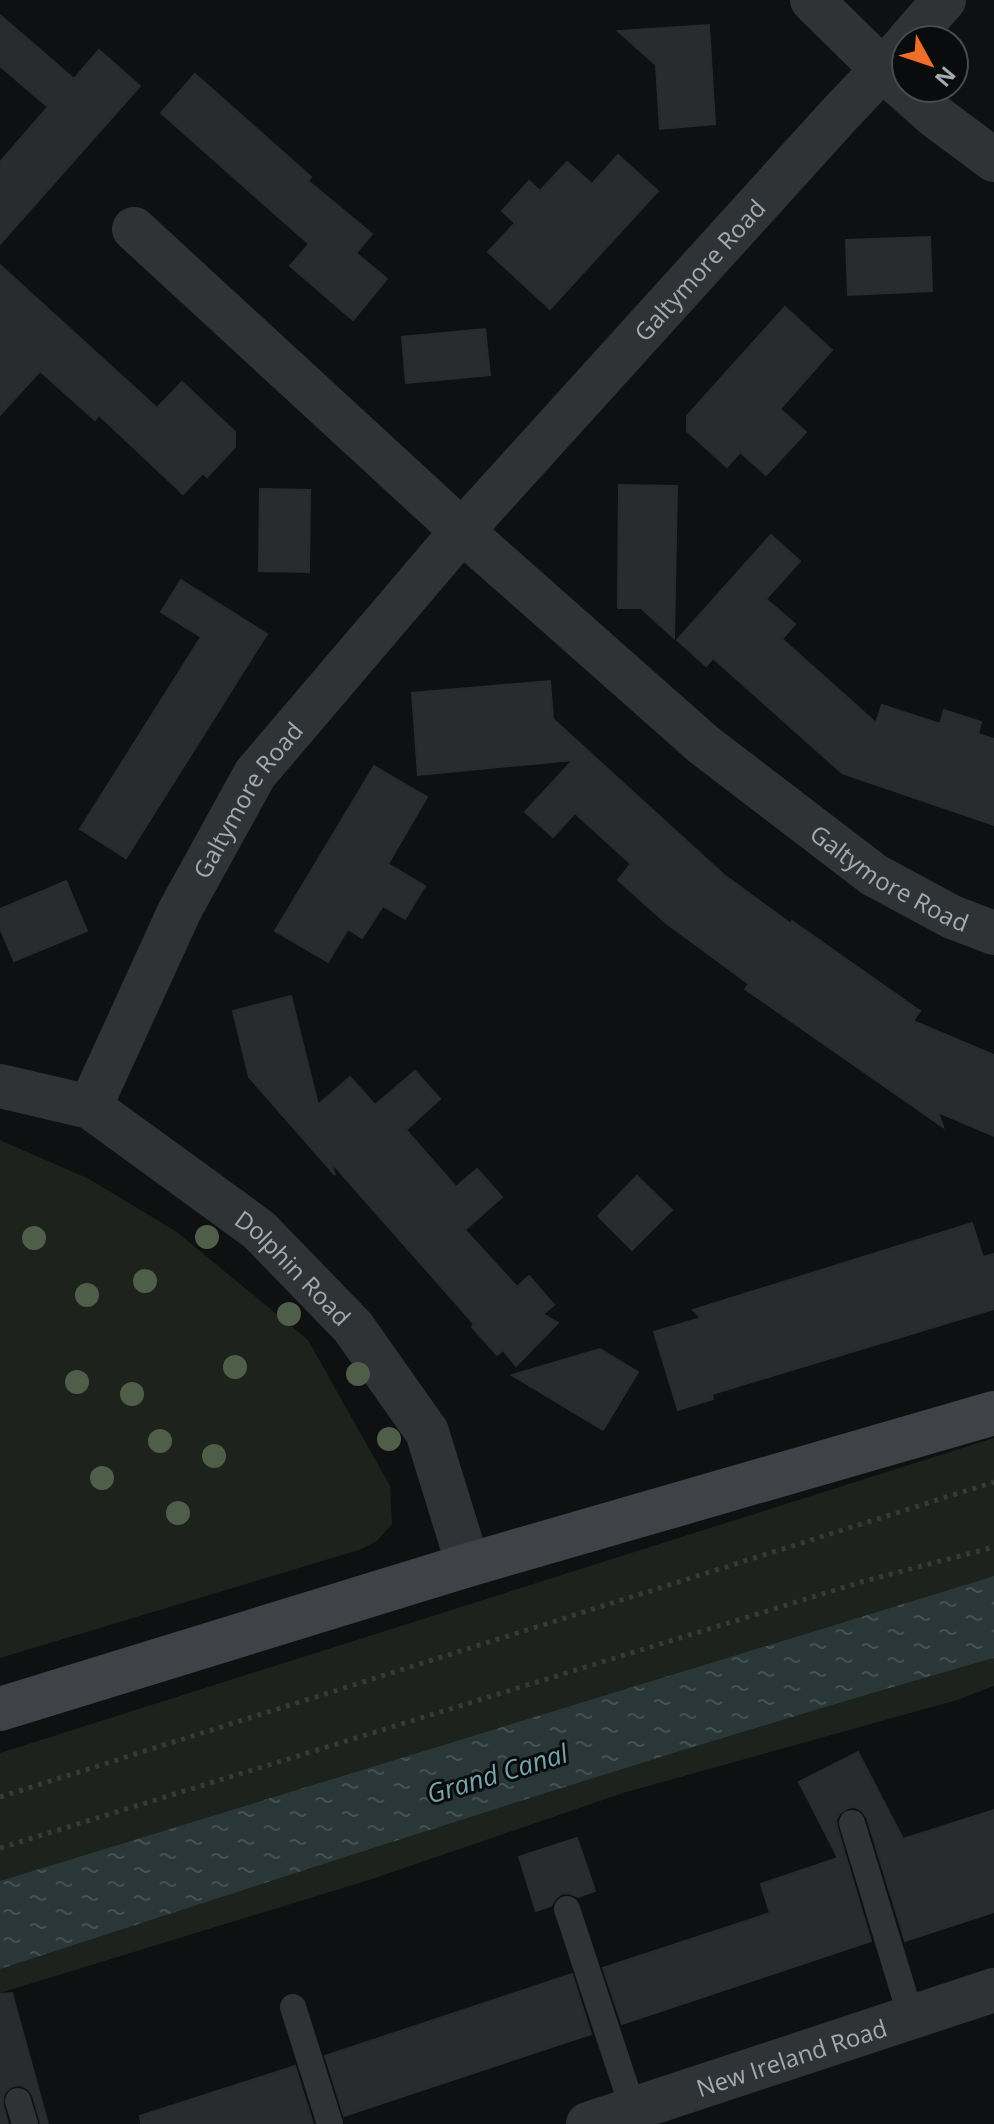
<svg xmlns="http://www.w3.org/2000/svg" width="994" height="2124" font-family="'Open Sans',sans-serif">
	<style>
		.green { fill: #1d231c }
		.water { fill: url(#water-ripples) }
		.building { fill: #2a2b2d; stroke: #292a2d; stroke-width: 2 }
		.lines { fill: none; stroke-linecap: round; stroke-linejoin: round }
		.path { stroke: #373a3d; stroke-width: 5; stroke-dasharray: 4 6; stroke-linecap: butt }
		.service { stroke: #303336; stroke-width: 26 }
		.minor { stroke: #303336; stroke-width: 44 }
		.tertiary { stroke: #303336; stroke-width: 44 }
		.secondary { stroke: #3f4246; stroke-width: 44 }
		.tree { fill: #4e5e49 }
		.labels { text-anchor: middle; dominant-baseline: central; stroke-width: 6; stroke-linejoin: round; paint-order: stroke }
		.street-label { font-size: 24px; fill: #a1abb2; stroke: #0a0b0c }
		.water-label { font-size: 26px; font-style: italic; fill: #77a5ad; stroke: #0a0b0c }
	</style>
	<defs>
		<pattern id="water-ripples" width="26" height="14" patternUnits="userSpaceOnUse" patternTransform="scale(2)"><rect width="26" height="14" fill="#293739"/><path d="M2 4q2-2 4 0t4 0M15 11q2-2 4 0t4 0" fill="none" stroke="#455153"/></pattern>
	</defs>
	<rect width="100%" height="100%" fill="#0f1011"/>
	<g class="green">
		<polygon points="0,1140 89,1179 177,1232 308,1340 390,1486 392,1524 377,1541 359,1550 0,1658"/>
		<polygon points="994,1438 994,1576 0,1881 0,1753"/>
		<path d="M994 1658V1686L957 1700 623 1793 369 1880 0 1993V1969C330 1862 660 1753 994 1658Z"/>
	</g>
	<path class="water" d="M994 1576V1658C660 1753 330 1862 0 1969V1881Z"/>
	<g class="building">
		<polygon points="0,15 74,79 99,50 140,86 0,244 0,162 48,107 0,66"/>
		<polygon points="709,25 715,124 660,129 656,65 618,31"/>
		<polygon points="195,74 311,177 308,181 372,234 356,253 387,279 353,320 290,266 309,244 161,113"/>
		<polygon points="618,155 658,191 550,309 488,252 515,223 502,211 529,181 540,191 567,162 592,184"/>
		<polygon points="930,237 932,291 848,295 846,240"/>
		<polygon points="0,265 157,408 182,382 235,432 235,447 207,477 203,473 183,494 99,415 95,420 40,371 0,415"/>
		<polygon points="785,307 832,350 780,409 806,432 766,475 740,452 727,467 687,431 687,416"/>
		<polygon points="485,329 490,375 406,383 402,337"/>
		<polygon points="619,485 677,486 674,638 641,608 618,608"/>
		<polygon points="260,489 310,490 309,572 259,571"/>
		<polygon points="771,535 800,561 766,599 795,624 782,639 876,723 882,705 940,724 944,710 981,722 978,734 994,739 994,825 842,773 713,658 706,666 677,640"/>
		<polygon points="181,580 267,634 126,858 80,829 201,637 161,612"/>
		<polygon points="550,681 553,719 724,875 791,924 792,921 920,1011 913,1021 994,1055 994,1136 938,1112 943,1127 745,989 749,984 666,923 618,880 631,864 575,813 553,837 525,812 573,760 418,775 412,693"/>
		<polygon points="374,766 427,797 388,864 425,886 405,919 383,906 362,938 348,929 328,962 275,931"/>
		<polygon points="66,881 87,931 14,961 0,928 0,909"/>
		<polygon points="291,996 318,1105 350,1077 375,1105 415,1071 440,1099 406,1130 456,1187 477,1169 502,1197 465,1230 517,1287 529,1276 554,1305 543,1314 558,1323 516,1366 503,1350 497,1355 472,1327 474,1324 331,1162 335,1175 249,1077 233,1011"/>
		<polygon points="637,1176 672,1210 632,1250 598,1216"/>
		<polygon points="972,1223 983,1257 994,1254 994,1309 712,1394 713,1399 678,1410 654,1332 701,1318 693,1310"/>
		<polygon points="600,1349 638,1372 603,1430 512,1375"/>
		<polygon points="858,1752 903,1839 994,1810 994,1912 905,1941 867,1818 862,1811 855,1807 848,1808 840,1813 836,1820 837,1827 871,1941 622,2024 603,1968 770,1913 761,1884 838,1858 799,1782"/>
		<polygon points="577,1838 595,1891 578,1897 569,1893 561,1894 555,1899 551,1906 536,1911 519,1857"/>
		<polygon points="572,1974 591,2034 344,2116 325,2056"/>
		<polygon points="12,1993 48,2124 41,2124 33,2096 28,2089 21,2085 13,2086 6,2091 3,2097 3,2105 8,2124 0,2124 0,1994"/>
		<polygon points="295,2066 313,2124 141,2124 140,2116"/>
	</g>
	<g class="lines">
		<g class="path">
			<polyline points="0,1797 994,1482"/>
			<polyline points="0,1848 861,1582 994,1547"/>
		</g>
		<g class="service">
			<polyline points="852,1823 911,2017"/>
			<polyline points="567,1909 633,2109"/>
			<polyline points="293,2007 330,2124"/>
			<polyline points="18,2101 25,2124"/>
		</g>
		<g class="minor">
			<polyline points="909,40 944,0"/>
			<path id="s1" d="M134 229 462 531 704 745 874 875 952 917 994 933"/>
			<path id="s2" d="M0 1086 90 1107 259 1230 353 1327 427 1432 468 1565"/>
			<path id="s3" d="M90 1107 180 910 255 774 462 531 838 116 906 44"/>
			<path id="s4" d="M588 2124 994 1990"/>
		</g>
		<polyline class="tertiary" points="812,0 883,70 935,116 994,160"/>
		<polyline class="secondary" points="0,1709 468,1565 994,1413"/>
	</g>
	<g class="tree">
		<circle cx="207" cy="1237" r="12"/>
		<circle cx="34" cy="1238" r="12"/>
		<circle cx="145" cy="1281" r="12"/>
		<circle cx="87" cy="1295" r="12"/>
		<circle cx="289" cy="1314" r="12"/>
		<circle cx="235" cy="1367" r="12"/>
		<circle cx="358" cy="1374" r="12"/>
		<circle cx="77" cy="1382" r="12"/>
		<circle cx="132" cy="1394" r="12"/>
		<circle cx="389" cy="1439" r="12"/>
		<circle cx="160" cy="1441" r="12"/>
		<circle cx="214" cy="1456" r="12"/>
		<circle cx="102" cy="1478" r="12"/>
		<circle cx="178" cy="1513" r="12"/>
	</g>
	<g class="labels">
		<g class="street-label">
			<text stroke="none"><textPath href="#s3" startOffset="1044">Galtymore Road</textPath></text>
			<text stroke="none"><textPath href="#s3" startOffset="346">Galtymore Road</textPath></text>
			<text stroke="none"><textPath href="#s1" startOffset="998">Galtymore Road</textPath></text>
			<text stroke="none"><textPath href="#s2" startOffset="352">Dolphin Road</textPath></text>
			<text stroke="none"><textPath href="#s4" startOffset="214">New Ireland Road</textPath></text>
		</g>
		<g class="water-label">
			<text transform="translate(497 1773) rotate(-17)">Grand Canal</text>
		</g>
	</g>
	<g transform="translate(930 64) rotate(130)"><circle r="38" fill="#0a0b0c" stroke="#464b4e" stroke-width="2"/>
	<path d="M0-6L14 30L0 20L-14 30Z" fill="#ef6e29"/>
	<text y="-12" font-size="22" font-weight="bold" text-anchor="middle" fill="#a1abb2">N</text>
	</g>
</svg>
